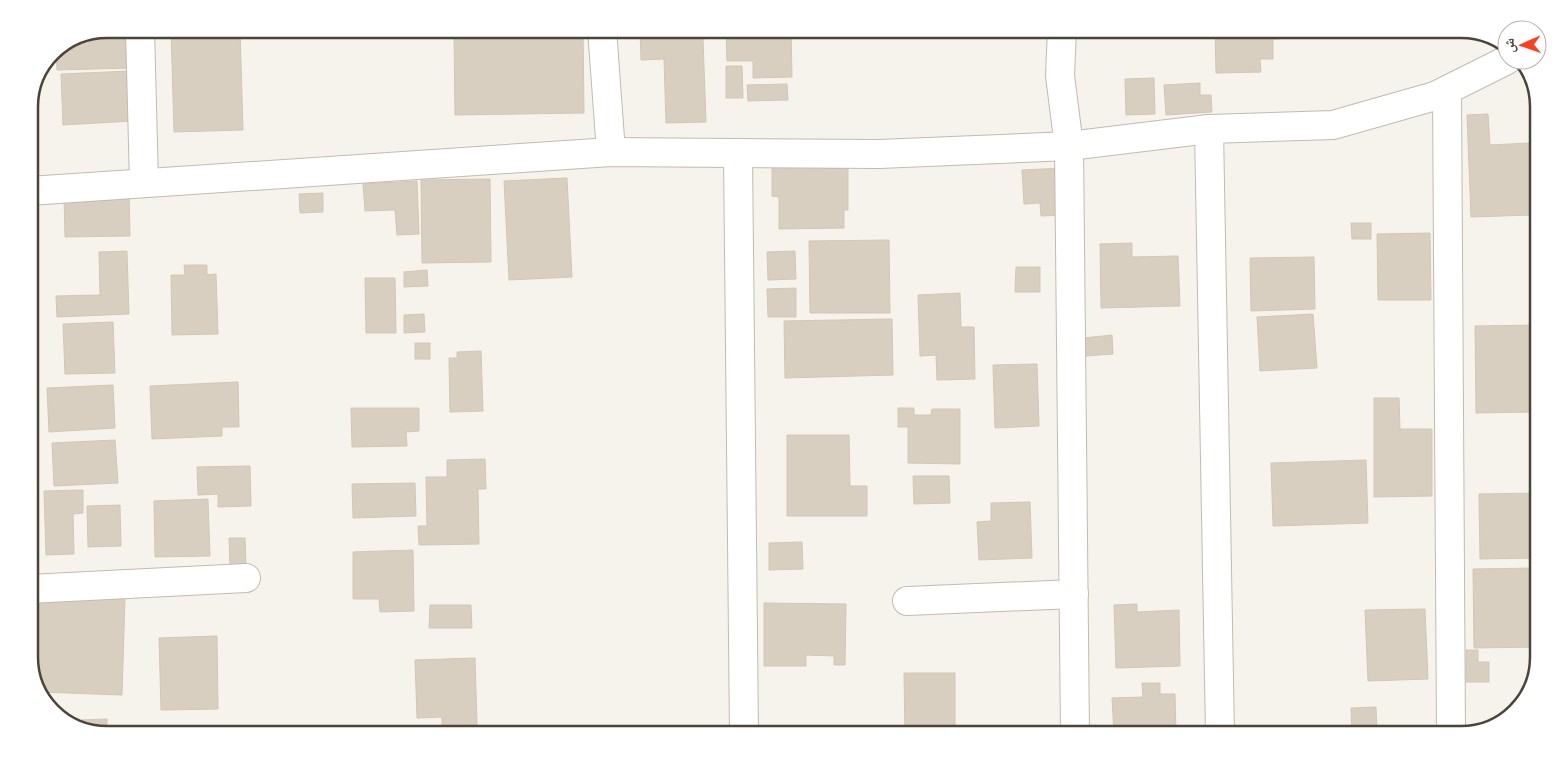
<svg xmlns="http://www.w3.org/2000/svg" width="1567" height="763" font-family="Barlow,'Noto Naskh Arabic',sans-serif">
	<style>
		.building { fill: #d8cfc1; stroke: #d3c7b4 }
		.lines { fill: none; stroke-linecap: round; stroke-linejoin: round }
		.minor-casing { stroke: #c2bbae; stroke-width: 30 }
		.minor { stroke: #fff; stroke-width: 28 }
		.rim { fill: none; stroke: #4b4439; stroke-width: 2.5 }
	</style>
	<rect width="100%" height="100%" fill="#f6f3ec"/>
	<g class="building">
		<polygon points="106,29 129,29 130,68 57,70 56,49"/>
		<polygon points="171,29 240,29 243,130 174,132"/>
		<polygon points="640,29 711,29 711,38 703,39 706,122 666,123 664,59 641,60"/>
		<polygon points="726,29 791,29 792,77 753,78 753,61 727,61"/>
		<polygon points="1215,29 1280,29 1280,39 1273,39 1273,59 1260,59 1261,72 1216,73"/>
		<polygon points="583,30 584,113 455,115 454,32"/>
		<polygon points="726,66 742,66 743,98 726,98"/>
		<polygon points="130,71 132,121 63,125 61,74"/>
		<polygon points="1154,78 1155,114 1126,115 1125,79"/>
		<polygon points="1200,83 1200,95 1211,95 1212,112 1166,115 1164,85"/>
		<polygon points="787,84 788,100 748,101 747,85"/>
		<polygon points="1488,114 1490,145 1529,143 1532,215 1471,217 1467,115"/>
		<polygon points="848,166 848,210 844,210 844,228 779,229 779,197 772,196 772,167"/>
		<polygon points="1065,168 1067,215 1041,216 1040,203 1024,204 1022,170"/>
		<polygon points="567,178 572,277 509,280 504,181"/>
		<polygon points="490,179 491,262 422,263 421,180"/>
		<polygon points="417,181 419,234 397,235 395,210 365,211 363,184"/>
		<polygon points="129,192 130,236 65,237 64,194"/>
		<polygon points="323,193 323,212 300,213 299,194"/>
		<polygon points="1351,223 1371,223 1371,239 1352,239"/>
		<polygon points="1430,233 1431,300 1378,300 1377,234"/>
		<polygon points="889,240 890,313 810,313 809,241"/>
		<polygon points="1132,243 1132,257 1178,256 1180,306 1101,308 1100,244"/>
		<polygon points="127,251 129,314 57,317 56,296 100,295 99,252"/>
		<polygon points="795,251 796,279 768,280 767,252"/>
		<polygon points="1314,257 1315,309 1251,311 1250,258"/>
		<polygon points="184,265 207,265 207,275 216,274 218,334 172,335 171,275 185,275"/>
		<polygon points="1016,267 1040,267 1040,292 1015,292"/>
		<polygon points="427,270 428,286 404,287 404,272"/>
		<polygon points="365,278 395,278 396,333 366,333"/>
		<polygon points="796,288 796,317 768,317 767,289"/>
		<polygon points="960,293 961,327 974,327 975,379 937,380 936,355 920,356 918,295"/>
		<polygon points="424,314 425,332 404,333 404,315"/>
		<polygon points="1313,314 1317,368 1260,371 1257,317"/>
		<polygon points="892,319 893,375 785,378 784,321"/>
		<polygon points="113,322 115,373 65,374 63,324"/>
		<polygon points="1538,325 1538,412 1476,413 1475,326"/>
		<polygon points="1112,335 1113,354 1086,356 1083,338"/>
		<rect x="415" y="343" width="15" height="16"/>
		<polygon points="481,351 483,411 450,412 449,358 457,358 457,352"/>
		<polygon points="1037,364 1039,426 995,428 993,365"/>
		<polygon points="238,382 239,427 222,427 222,436 152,439 150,386"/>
		<polygon points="113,385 115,428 49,432 47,388"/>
		<polygon points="1374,398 1399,398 1400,429 1432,429 1432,496 1374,497"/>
		<polygon points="351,408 419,408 419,431 406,432 407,446 352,447"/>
		<polygon points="898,408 914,408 914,415 931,415 932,409 960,409 960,464 908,463 908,427 898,427"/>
		<polygon points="787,435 849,435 850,486 867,486 867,516 787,516"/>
		<polygon points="115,440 118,483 54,486 52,443"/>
		<polygon points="485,459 486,489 478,489 479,544 419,545 418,526 427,526 426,477 447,477 447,460"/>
		<polygon points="1366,460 1368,523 1273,526 1271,463"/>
		<polygon points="250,466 251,506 218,507 218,494 198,495 197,467"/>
		<polygon points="913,476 949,476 950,503 914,504"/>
		<polygon points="415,483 416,516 353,518 352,484"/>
		<polygon points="83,490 83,513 73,514 74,554 46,555 44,491"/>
		<polygon points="1538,493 1538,558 1480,559 1479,494"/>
		<polygon points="208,499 210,556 155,557 154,501"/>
		<polygon points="1030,502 1032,558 979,560 977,522 991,521 991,503"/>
		<polygon points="120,505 121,546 88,547 87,506"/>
		<polygon points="29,520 35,520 36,566 29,566"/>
		<polygon points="229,538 245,538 246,567 230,567"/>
		<polygon points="802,542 803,569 769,570 769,543"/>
		<polygon points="413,550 414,611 380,612 379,599 353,599 353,552"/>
		<polygon points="1537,568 1537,647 1474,648 1473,569"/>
		<polygon points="39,593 125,597 122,695 39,692 36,682"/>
		<polygon points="764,603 846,604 845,665 834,665 834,656 806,655 806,666 764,666"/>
		<polygon points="1137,604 1137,612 1179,610 1180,666 1116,668 1114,605"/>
		<polygon points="430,605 471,605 472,628 429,628"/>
		<polygon points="1425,609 1428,679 1368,681 1365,610"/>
		<polygon points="217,636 218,709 161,710 159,638"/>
		<polygon points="1466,650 1478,650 1478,662 1489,662 1489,682 1466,682"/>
		<polygon points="475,658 477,725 442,726 442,717 417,718 415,660"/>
		<polygon points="904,673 955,673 955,734 905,734"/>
		<polygon points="1142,683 1160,683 1160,694 1175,694 1176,734 1114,734 1112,698 1143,697"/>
		<polygon points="1376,707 1377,734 1352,734 1351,708"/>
		<polygon points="107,719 107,734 81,728 81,720"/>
		<polygon points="995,728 995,734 963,734 963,729"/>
	</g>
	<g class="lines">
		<defs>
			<g id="minor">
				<polyline points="140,29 144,183"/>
				<polyline points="602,29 611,152"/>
				<polyline points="1062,29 1060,76 1069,146 1075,734"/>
				<polyline points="1447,90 1451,734"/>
				<polyline points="1209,129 1220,734"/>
				<polyline points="738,154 744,734"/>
				<polyline points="29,191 611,152 879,154 1069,146 1209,129 1333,125 1435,96 1507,60"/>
				<polyline points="29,589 246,578"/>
				<polyline points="907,601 1074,594"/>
			</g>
		</defs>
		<use href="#minor" class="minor-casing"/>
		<use href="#minor" class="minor"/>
	</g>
	<path d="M0 0H1567V763H0ZM107 38H1461A69 69 0 0 1 1530 107V657A69 69 0 0 1 1461 726H107A69 69 0 0 1 38 657V107A69 69 0 0 1 107 38Z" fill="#fff" fill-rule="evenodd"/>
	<path class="rim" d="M107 38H1461A69 69 0 0 1 1530 107V657A69 69 0 0 1 1461 726H107A69 69 0 0 1 38 657V107A69 69 0 0 1 107 38Z"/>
	<g transform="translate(1522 45) rotate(268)"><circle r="24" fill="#ffffff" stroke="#b7b4b0"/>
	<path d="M0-4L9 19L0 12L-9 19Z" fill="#fc3f1d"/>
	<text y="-8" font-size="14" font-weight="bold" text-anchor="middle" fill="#4b4439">ش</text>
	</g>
</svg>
